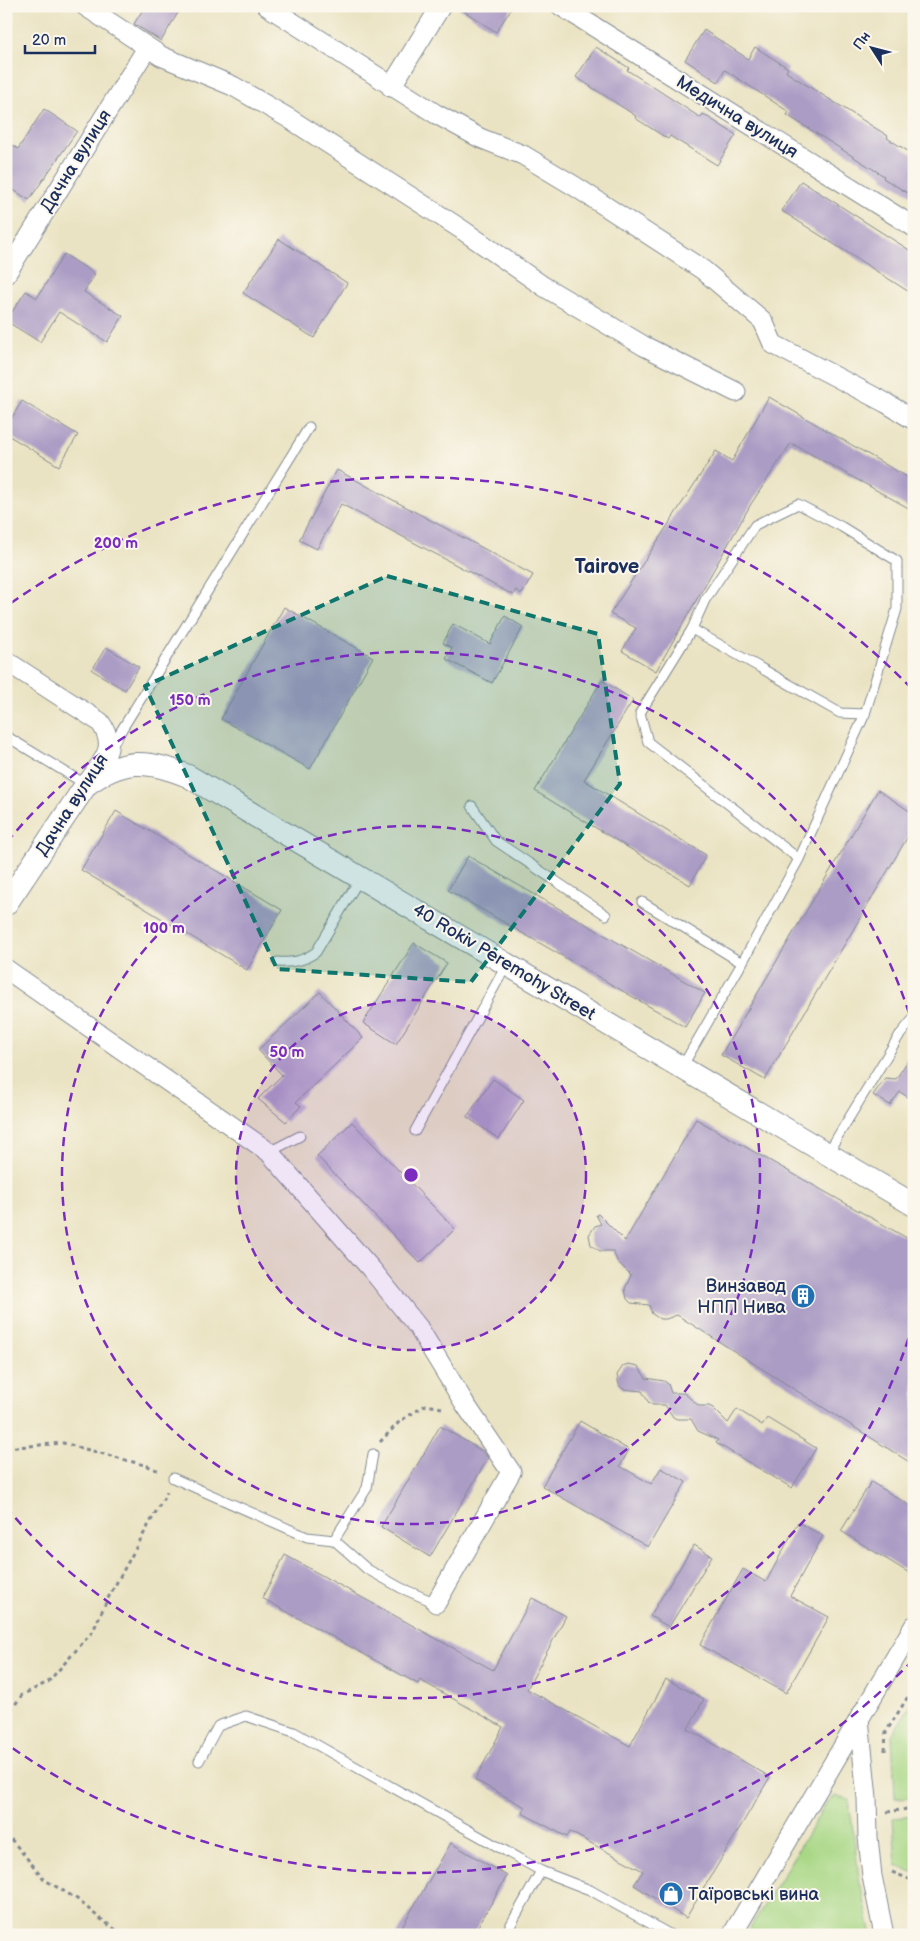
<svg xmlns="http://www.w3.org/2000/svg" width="920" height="1941" font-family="'Balsamiq Sans',sans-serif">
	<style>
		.green { fill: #a8d785; stroke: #628372 }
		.building { fill: #ab9cc5 }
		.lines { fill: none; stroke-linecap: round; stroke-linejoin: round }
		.service-casing { stroke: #828990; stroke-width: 11 }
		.minor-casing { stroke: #828990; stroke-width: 21 }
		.tertiary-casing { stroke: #828990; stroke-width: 24 }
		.path { stroke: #828990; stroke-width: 3; stroke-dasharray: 4 4; stroke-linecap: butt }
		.service { stroke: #fff; stroke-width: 9 }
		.minor { stroke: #fff; stroke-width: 19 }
		.tertiary { stroke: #fff; stroke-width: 22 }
		.marked { fill: #0f766e; fill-opacity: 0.2; stroke: #0f766e; stroke-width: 4; stroke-dasharray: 10 6; stroke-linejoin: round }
		.ring { fill: none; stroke: #7b2cbf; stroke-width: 2.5; stroke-dasharray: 9 6 }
		.labels { text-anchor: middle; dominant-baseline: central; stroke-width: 4; stroke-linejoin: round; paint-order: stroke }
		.street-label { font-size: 18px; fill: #1b2f5e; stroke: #fbf7ec }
		.poi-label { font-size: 18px; fill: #1b2f5e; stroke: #fbf7ec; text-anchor: end }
		.quarter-label { font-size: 20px; font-weight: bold; fill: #1b2f5e; stroke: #fbf7ec }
		.centre { fill: #7b2cbf; stroke: #fbf7ec; stroke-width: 2.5 }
		.ring-label { font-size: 15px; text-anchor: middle; font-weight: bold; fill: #7b2cbf; stroke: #fbf7ec; stroke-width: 4; stroke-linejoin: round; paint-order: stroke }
	</style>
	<rect width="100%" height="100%" fill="#fbf7ec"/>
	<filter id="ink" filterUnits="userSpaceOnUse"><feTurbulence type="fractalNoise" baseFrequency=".02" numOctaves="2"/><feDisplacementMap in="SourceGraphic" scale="10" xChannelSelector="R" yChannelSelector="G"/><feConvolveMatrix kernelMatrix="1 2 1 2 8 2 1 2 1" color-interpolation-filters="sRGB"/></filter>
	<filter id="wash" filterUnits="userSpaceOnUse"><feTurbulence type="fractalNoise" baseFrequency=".0096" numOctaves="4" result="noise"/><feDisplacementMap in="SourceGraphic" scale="20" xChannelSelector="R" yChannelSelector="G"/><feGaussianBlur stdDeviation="1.12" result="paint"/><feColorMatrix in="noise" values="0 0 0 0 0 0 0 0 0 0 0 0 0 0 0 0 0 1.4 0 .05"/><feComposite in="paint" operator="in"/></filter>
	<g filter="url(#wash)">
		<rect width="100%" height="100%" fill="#eae3c3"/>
		<g class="green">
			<polygon points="914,1699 914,1797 895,1798 892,1735"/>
			<polygon points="836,1796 849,1799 859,1878 872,1935 746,1935 827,1802"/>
			<polygon points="914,1816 914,1873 896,1865 893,1818"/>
		</g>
		<g id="blocks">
			<g class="building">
				<polygon points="145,6 182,6 161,41 134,24"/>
				<polygon points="456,6 513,6 496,32"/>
				<polygon points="704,30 748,59 755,47 788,68 786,72 888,136 887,138 914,155 914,197 883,178 884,176 787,115 789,112 725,70 718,82 685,60"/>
				<polygon points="596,47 629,68 627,70 701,118 703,114 736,135 717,165 670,136 668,139 635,118 636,116 576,77"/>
				<polygon points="44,109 77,131 29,200 6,185 6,141 18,149"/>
				<polygon points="801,181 914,253 914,295 782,211"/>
				<polygon points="279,239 347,283 314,338 243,293"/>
				<polygon points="64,254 95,274 84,292 123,316 107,342 59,312 40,342 6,321 26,291 37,298"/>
				<polygon points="769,397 914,481 914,511 791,443 751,504 656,671 622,651 636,628 610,614 716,451 732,461"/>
				<polygon points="22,401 78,435 59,466 6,434 6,427"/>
				<polygon points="337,470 533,575 522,594 516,590 513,595 341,504 317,549 299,540"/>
				<polygon points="284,607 373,657 310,769 221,719"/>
				<polygon points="505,616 523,627 492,683 446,659 452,648 443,643 453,624 490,644"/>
				<polygon points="106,647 139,667 125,690 92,670"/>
				<polygon points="602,680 633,700 584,780 706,855 690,885 535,791"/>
				<polygon points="878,790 914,814 914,826 765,1080 721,1055"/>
				<polygon points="116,811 282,910 247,970 81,870"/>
				<polygon points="468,856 705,993 685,1027 448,890"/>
				<polygon points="414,943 447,963 396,1044 363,1023"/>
				<polygon points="320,992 363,1038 296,1102 301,1106 286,1122 258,1099 282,1075 258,1050"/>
				<polygon points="914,1051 914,1101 900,1092 890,1105 873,1095 885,1078 896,1079"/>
				<polygon points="493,1079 524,1100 499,1139 467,1117"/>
				<polygon points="696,1119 914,1242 914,1465 677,1315 666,1319 660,1319 652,1314 649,1305 631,1303 627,1299 625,1289 631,1275 617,1261 613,1251 600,1251 591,1245 589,1235 595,1226 601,1224 596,1215 598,1214 625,1241"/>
				<polygon points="352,1122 455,1229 420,1263 317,1156"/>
				<polygon points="628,1364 638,1366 646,1378 664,1381 668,1384 671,1393 684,1393 699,1406 709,1406 713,1408 728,1423 737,1409 762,1425 767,1418 816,1448 792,1488 716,1443 718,1440 698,1431 691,1419 677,1419 673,1417 665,1405 653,1405 649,1403 642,1391 623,1389 619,1385 617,1375 623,1366"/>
				<polygon points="580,1421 629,1450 620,1466 651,1484 661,1468 686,1482 648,1547 542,1486"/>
				<polygon points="440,1426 484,1452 488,1458 430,1557 381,1527"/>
				<polygon points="871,1482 914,1508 914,1576 841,1531"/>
				<polygon points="798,1522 823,1536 790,1596 829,1617 786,1693 700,1645 743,1569 766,1582"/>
				<polygon points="694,1545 712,1556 669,1627 650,1616"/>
				<polygon points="285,1555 493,1670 532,1598 566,1616 527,1689 630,1746 666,1679 704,1699 688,1729 770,1777 686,1918 634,1885 643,1871 570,1832 567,1837 522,1813 525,1807 475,1780 503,1727 420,1680 418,1684 262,1598"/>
				<polygon points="451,1843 507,1876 473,1935 397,1935"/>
			</g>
		</g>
	</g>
	<g filter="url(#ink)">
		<use href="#blocks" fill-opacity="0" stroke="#828990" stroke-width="1"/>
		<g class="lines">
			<defs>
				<g id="service">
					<polyline points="692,629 840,713 865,714"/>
					<polyline points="6,736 85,784"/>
					<polyline points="111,747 309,427"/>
					<polyline points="472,806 496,841 606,915"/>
					<polyline points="642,902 742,963 682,1067"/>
					<path d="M278 962C293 963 303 961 316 952L360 878"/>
					<polyline points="742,963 799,859 648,742 640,713 692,629 705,600 755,525 798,504 842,527 897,561 897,609 865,714 799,859"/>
					<polyline points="415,1131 507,964"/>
					<polyline points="269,1152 300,1136"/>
					<polyline points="827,1154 899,1036 914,1018"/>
					<polyline points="373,1454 367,1488 334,1540 367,1569 401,1588 436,1603"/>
					<polyline points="173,1478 307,1537 334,1540"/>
					<polyline points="199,1761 218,1726 246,1716 294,1732 541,1871 590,1890 671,1935"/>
					<polyline points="505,1935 541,1871"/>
				</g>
				<g id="minor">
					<polyline points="85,6 161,56 233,86 290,119 461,229 543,286 644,346 736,392"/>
					<polyline points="267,6 436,114 480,138 523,155 576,187 703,270 763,321 773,344 886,403 914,420"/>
					<polyline points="561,6 914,227"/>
					<polyline points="391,87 441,6"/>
					<polyline points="6,274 147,48"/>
					<path d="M6 661 100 722C119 749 102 760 87 784"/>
					<polyline points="6,969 269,1152 372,1270 418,1327 465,1404 511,1472 436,1603"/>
					<polyline points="859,1719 867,1798 868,1837 872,1876 884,1935"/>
					<polyline points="732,1935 914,1626"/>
				</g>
				<path id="tertiary" d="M6 904 86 785C122 758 147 759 188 776L914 1205"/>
			</defs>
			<use href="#service" class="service-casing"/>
			<use href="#minor" class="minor-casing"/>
			<use href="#tertiary" class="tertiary-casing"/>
			<g class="path">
				<polyline points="380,1442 400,1421 426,1405 442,1408"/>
				<polyline points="6,1448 63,1443 148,1466 159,1471"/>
				<polyline points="6,1717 22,1695 48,1682 93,1631 107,1600 167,1492"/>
				<polyline points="885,1751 886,1732 914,1687"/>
				<polyline points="887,1812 914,1808"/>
				<polyline points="6,1833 45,1880 77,1899 98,1917 123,1935"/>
				<polyline points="892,1872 914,1881"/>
			</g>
			<use href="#service" class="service"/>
			<use href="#minor" class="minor"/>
			<use href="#tertiary" class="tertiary"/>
		</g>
	</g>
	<path class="marked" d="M387 576 598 634 620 784 471 982 277 969 145 686Z"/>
	<circle cx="411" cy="1175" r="175" fill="#7b2cbf" fill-opacity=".12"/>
	<g class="ring">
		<circle cx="411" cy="1175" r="175"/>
		<circle cx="411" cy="1175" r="349"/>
		<path d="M913 1324A524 524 0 0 1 7 1508M7 842A524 524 0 0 1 913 1026"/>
		<path d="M913 1660A698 698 0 0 1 11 1747M11 603A698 698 0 0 1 913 690"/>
	</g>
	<defs>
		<symbol id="building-disc" viewBox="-11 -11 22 22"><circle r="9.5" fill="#1f6fb2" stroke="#fbf7ec"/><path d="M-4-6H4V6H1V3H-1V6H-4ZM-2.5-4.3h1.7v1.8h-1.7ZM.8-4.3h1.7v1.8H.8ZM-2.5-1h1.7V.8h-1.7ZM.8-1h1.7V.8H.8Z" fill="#fff"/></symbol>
		<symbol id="shop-disc" viewBox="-11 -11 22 22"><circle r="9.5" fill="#1f6fb2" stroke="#fbf7ec"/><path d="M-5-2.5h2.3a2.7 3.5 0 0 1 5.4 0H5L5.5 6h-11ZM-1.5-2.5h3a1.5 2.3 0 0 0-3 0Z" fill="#fff"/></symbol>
	</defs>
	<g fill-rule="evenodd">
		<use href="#building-disc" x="789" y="1282" width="28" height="28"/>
		<use href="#shop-disc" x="657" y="1880" width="28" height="28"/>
	</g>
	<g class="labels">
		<g class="street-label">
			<text transform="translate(737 117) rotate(32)">Медична вулиця</text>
			<text transform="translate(76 161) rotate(-58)">Дачна вулиця</text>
			<text transform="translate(72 805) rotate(-57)">Дачна вулиця</text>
			<text transform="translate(504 962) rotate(31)">40 Rokiv Peremohy Street</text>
		</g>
		<g class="poi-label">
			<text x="786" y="1286">Винзавод<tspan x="786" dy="21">НПП Нива</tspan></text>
			<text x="688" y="1894" text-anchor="start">Таїровські вина</text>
		</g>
		<g class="quarter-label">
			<text x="607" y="567">Tairove</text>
		</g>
	</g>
	<circle cx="411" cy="1175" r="8" class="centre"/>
	<g class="ring-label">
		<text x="116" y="548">200 m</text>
		<text x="190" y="705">150 m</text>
		<text x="164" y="933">100 m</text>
		<text x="287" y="1057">50 m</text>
	</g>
	<rect width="920" height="1941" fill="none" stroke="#fbf7ec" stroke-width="25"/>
	<g transform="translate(872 48) rotate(306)" stroke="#fbf7ec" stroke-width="4" paint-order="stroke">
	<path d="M0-4L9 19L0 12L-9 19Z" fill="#1b2f5e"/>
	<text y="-8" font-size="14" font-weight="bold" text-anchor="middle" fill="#1b2f5e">Пн</text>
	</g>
	<path d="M25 45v8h70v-8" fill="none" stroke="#1b2f5e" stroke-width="2.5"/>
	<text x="32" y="45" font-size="15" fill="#1b2f5e" stroke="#fbf7ec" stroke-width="4" paint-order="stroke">20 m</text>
</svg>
